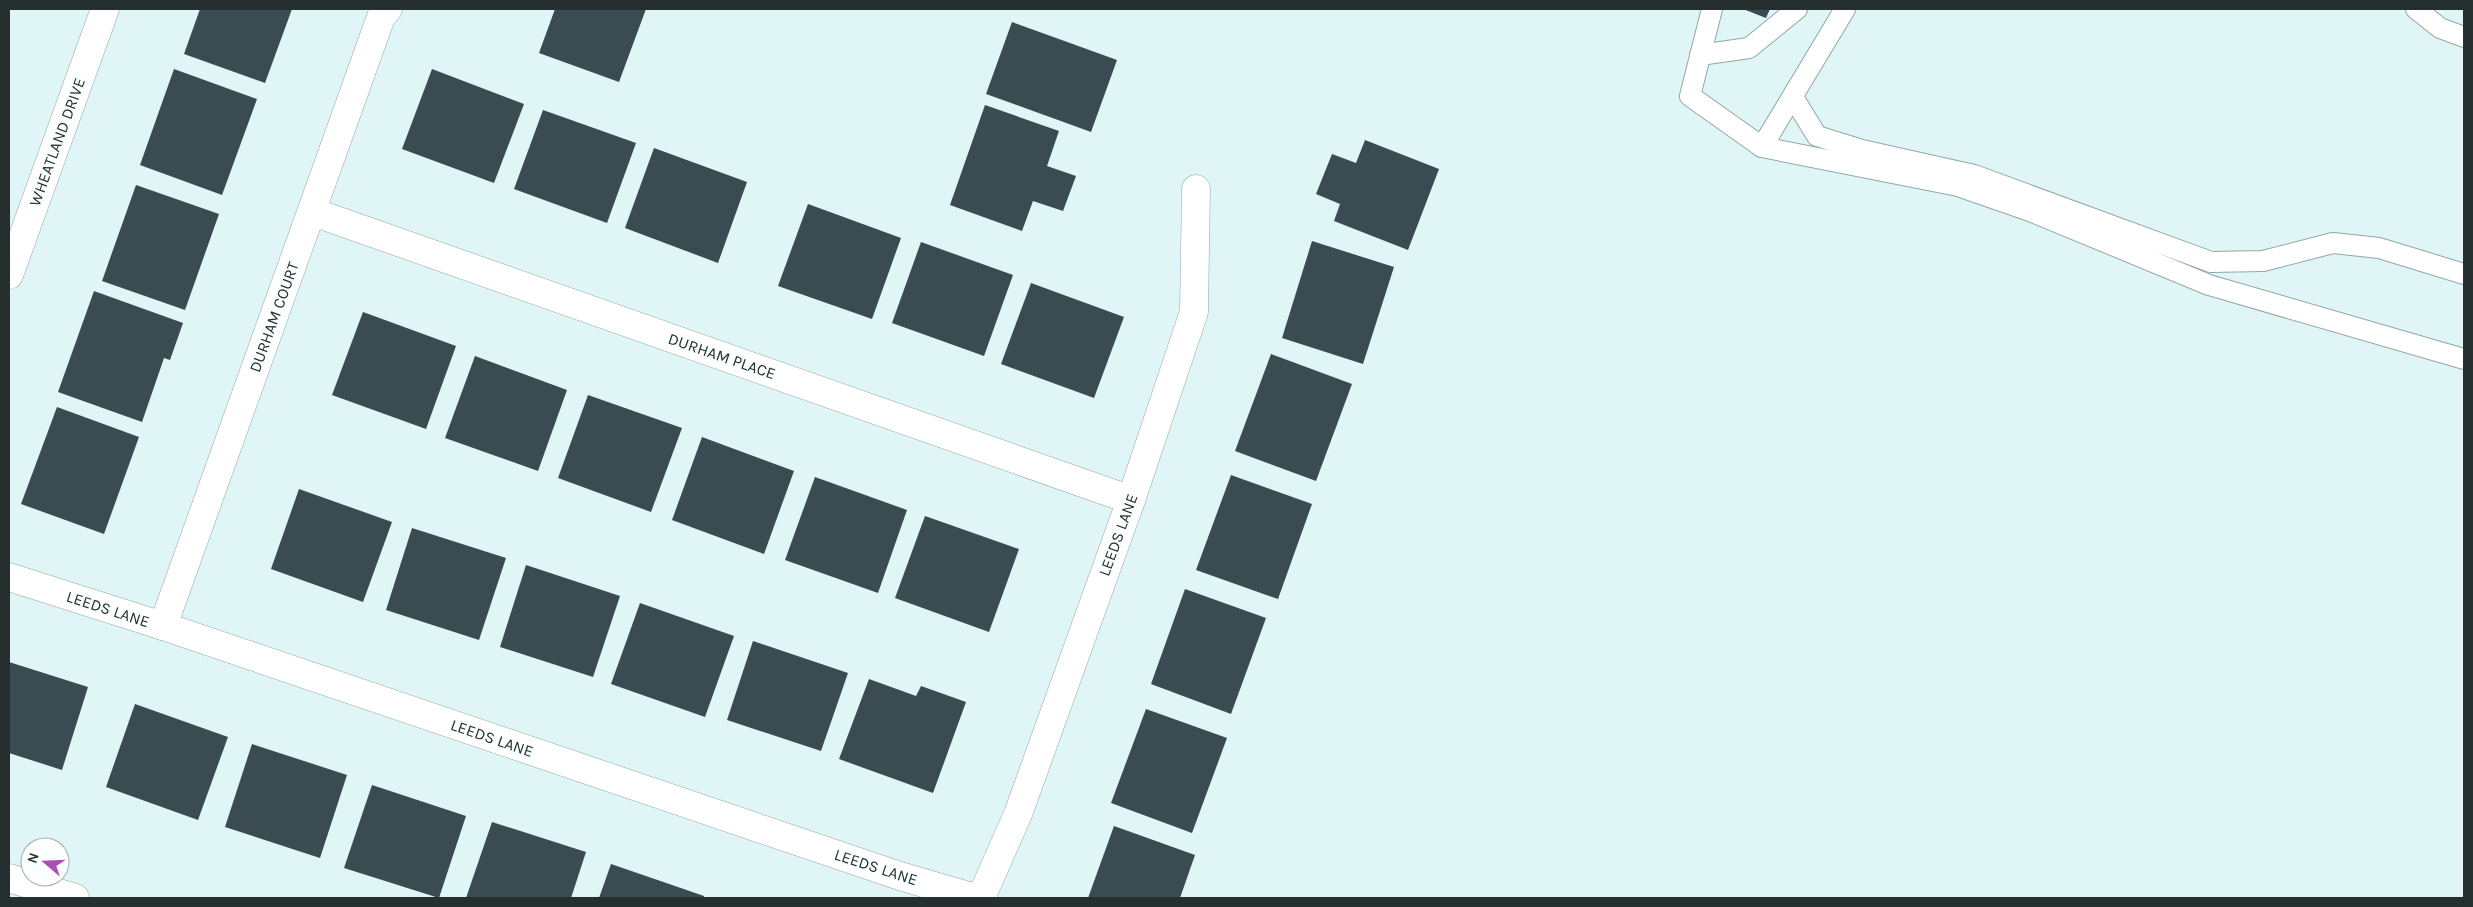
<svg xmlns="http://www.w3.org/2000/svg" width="2473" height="907" font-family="Karla,sans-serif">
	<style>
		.building { fill: #3a4b52 }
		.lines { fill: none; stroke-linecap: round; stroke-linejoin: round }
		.lane-casing { stroke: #92a7a7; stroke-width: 22 }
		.street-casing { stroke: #92a7a7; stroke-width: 29 }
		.secondary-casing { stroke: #92a7a7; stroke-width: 29 }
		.lane { stroke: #fff; stroke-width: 20 }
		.street { stroke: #fff; stroke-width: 28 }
		.secondary { stroke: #fff; stroke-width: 28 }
		.labels { text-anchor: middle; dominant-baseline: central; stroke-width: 5; stroke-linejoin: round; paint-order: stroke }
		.street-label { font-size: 16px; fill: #262f2f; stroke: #fafefe }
	</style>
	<rect width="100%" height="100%" fill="#dff5f6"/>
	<g class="building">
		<polygon points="200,9 292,9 265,83 184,54"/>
		<polygon points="555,9 646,9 619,82 539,53"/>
		<polygon points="1743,9 1770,9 1766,18"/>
		<polygon points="1012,22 1117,60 1091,132 986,94"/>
		<polygon points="174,69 257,99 222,195 140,165"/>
		<polygon points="432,69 524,104 494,183 402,149"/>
		<polygon points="985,105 1059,131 1047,166 1076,176 1063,211 1033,201 1022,231 950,205"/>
		<polygon points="543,110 636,143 607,223 514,189"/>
		<polygon points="1365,140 1439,169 1408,250 1334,221 1340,204 1316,194 1332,154 1356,163"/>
		<polygon points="654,148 747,182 718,263 625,228"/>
		<polygon points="136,185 219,214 185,310 102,281"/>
		<polygon points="808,204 901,238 872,319 778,286"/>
		<polygon points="1312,241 1394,267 1363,364 1282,338"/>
		<polygon points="921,242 1013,275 984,356 892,323"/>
		<polygon points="1031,283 1124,317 1094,398 1001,364"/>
		<polygon points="94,291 183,323 170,360 164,358 142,422 58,392"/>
		<polygon points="363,312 456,346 426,429 332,395"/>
		<polygon points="1271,354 1352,384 1316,481 1235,451"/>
		<polygon points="475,356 567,390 538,471 445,438"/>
		<polygon points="588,395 682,428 651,512 558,478"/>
		<polygon points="57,407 139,437 104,534 21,504"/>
		<polygon points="702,437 794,471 764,554 672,520"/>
		<polygon points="1231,475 1312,504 1278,599 1196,570"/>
		<polygon points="815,477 907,510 878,593 785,560"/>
		<polygon points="299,489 392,522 363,602 271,569"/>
		<polygon points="925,516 1019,549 989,632 895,598"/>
		<polygon points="412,528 506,558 479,640 386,610"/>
		<polygon points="526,565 620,596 593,677 500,647"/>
		<polygon points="1185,589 1266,618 1231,714 1151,684"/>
		<polygon points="640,603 734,636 705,717 611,684"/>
		<polygon points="753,641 848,673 821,751 727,720"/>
		<polygon points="9,662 88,687 62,770 9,753"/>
		<polygon points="869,679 916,696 921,686 966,702 933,793 839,759"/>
		<polygon points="135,704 228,737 198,820 106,787"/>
		<polygon points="1146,709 1227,738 1192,833 1111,803"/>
		<polygon points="252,744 347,775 320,858 225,827"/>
		<polygon points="372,785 466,816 439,898 344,868"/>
		<polygon points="492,822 586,852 571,898 466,898"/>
		<polygon points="1114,826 1195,855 1180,898 1088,898"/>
		<polygon points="611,864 704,896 704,898 599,898"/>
	</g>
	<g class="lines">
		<defs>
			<g id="lane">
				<polyline points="1712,9 1690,96 1762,147 1958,186 2030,211 2209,285 2464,359"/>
				<polyline points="2416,9 2440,28 2464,37"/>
				<polyline points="1700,55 1749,48 1797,9"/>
				<polyline points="1793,97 1817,136 1862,150 1974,175 2211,262 2263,261 2333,243 2379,248 2464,274"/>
				<polyline points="1762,147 1845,9"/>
			</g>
			<g id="street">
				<polyline points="313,212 1131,500"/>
				<polyline points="9,275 105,9"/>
				<polyline points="9,577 163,626 900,876 975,898"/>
				<polyline points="163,626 381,17 388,9"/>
				<polyline points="981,898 1018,814 1131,500 1194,312 1196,189"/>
			</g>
			<polyline id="secondary" points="9,878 75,898"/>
		</defs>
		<use href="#lane" class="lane-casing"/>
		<use href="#street" class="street-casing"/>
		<use href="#secondary" class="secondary-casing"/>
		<use href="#lane" class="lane"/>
		<use href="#street" class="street"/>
		<use href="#secondary" class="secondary"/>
	</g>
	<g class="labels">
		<g class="street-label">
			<text transform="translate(57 142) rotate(-70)">WHEATLAND DRIVE</text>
			<text transform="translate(274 317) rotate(-70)">DURHAM COURT</text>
			<text transform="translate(722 356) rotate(19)">DURHAM PLACE</text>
			<text transform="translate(1118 535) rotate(-70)">LEEDS LANE</text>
			<text transform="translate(108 609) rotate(18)">LEEDS LANE</text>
			<text transform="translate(492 738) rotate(19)">LEEDS LANE</text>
			<text transform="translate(876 867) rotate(18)">LEEDS LANE</text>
		</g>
	</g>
	<rect width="2473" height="907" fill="none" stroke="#262f2f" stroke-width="20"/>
	<g transform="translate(45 862) rotate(289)"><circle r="24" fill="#fafefe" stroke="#a5abab"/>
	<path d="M0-4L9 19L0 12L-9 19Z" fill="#a94eb8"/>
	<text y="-8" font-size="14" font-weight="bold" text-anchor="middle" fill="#262f2f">N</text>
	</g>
</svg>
